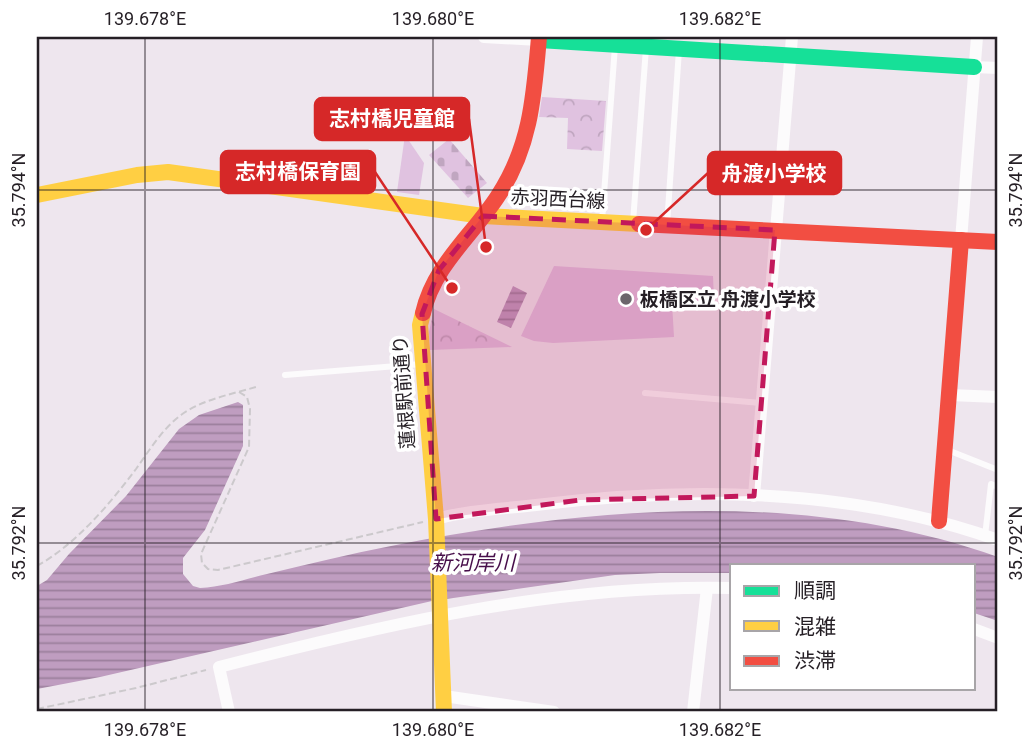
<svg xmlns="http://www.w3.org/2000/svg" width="1035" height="749" font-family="Roboto,'Noto Sans JP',sans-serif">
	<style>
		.grass { fill: #e0c2e0 }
		.cemetery { fill: url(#cemetery-stones) }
		.park { fill: url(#park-crowns) }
		.water { fill: url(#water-rules) }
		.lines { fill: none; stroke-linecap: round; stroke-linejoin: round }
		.path { stroke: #ccc9cc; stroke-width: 2; stroke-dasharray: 7 3.5; stroke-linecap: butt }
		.lane { stroke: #fcfbfc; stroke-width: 6 }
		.street { stroke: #fcfbfc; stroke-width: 12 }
		.fast { stroke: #16e098; stroke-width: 16 }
		.slow { stroke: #ffcf43; stroke-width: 16 }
		.jam { stroke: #f24e42; stroke-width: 16 }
		.marked { fill: #c2185b; fill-opacity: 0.2; stroke: #c2185b; stroke-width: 5; stroke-dasharray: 14 9; stroke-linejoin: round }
		.ticks { fill: none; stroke: #251f25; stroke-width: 2; stroke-opacity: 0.45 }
		.poi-dot { fill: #6b656b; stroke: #fff; stroke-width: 2.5 }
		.labels { text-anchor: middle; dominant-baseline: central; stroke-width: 7; stroke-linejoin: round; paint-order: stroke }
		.street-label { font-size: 19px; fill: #251f25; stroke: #fff }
		.poi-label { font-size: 19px; font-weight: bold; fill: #251f25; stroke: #fff; text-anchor: start }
		.water-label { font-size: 21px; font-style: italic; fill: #470e4a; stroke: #fff }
		.leader { fill: none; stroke: #d62828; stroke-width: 2.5 }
		.callout-dot { fill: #d62828; stroke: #fff; stroke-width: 2.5 }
		.callout { fill: #d62828; stroke: #d62828; stroke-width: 2.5 }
		.callout-label { font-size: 21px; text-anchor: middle; font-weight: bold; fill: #fff }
		.neatline { fill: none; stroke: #251f25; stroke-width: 2.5 }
		.ticks-label { font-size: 18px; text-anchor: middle; fill: #251f25 }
	</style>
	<defs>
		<pattern id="cemetery-stones" width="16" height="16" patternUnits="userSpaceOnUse" patternTransform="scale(1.75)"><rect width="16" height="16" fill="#e0c2e0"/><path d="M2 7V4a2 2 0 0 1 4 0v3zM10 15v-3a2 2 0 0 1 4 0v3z" fill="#c0a6c0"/></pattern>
		<pattern id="park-crowns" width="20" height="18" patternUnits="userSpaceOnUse" patternTransform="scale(1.75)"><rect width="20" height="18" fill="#e0c2e0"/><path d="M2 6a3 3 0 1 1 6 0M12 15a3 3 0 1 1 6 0" fill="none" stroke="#c0a6c0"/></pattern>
		<pattern id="water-rules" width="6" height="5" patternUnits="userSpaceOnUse" patternTransform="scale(1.75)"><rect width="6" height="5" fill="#bf9dc0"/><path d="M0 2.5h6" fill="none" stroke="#9b7f9c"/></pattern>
	</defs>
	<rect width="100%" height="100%" fill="#eee6ee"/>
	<g class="grass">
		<polygon points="405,135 424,163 419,195 397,192"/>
		<polygon points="554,266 713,276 714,300 672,303 674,337 553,343 534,341 521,336"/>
	</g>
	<polygon class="cemetery" points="449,139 487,183 468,198 429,155"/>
	<g class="park">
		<polygon points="542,97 606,101 602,151 567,149 568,118 539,117"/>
		<polygon points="434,309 512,347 430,350 429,332"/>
	</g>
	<g class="water">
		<polygon points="513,286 527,293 511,328 497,322"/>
		<path d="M238 402 243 405V446L205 530 183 558V574L193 586 200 588C223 587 245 579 267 574 309 564 350 554 391 546 590 507 804 488 998 557V621L974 613V565H732V573H660L615 575 432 601 100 677 37 689V586L47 580 69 554 126 496 179 429 199 415Z"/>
	</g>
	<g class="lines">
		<g class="path">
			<polyline points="239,392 247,397 250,409 249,447 201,554 202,563 208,569 218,570 423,522"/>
			<path d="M37 566C76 544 109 505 136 469 149 451 162 429 181 415 201 400 232 394 256 387"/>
			<polyline points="37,709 136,688 206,670"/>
		</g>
		<g class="lane">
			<polyline points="602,221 615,46"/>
			<polyline points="633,222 646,48"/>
			<polyline points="667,225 679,50"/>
			<polyline points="285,375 422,364"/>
			<polyline points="645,393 761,403"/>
			<polyline points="945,449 998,470"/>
			<polyline points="985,536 991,484 998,487"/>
		</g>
		<g class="street">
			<polyline points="484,37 539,40"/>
			<polyline points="974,67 998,68"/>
			<polyline points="961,240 977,37"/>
			<polyline points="950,395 998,397"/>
			<polyline points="754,496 792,37"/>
			<path d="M436 519C468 510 503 509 536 505 689 486 852 488 998 540"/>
			<polyline points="974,629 998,638"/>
			<polyline points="444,696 554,712"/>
			<path d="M229 712 219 667C387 624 557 584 732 588"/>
			<polyline points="693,712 707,588"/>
		</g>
		<polyline class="fast" points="539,40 974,67"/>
		<g class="slow">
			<polyline points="37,195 137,175 168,172 483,216 639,224"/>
			<polyline points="423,313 420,325 436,519 444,712"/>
		</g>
		<g class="jam">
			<polyline points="639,224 998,242"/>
			<path d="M423 313C434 265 472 236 498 196 531 146 534 95 539 37"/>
			<polyline points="939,521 961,240"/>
		</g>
	</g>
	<path class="marked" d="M483 216 775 230 754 496 580 500 436 519 422 314 439 270Z"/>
	<path class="ticks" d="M145 37V712M433 37V712M720 37V712M37 190H998M37 543H998"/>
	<circle class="poi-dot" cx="626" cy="299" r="7"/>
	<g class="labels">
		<g class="street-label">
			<text transform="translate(558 199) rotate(3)">赤羽西台線</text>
			<text transform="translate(404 392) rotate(-94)">蓮根駅前通り</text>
		</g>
		<g class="poi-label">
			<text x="640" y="299">板橋区立 舟渡小学校</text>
		</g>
		<g class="water-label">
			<text x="473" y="563">新河岸川</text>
		</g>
	</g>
	<path class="leader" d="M486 247L469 119M452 288L375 172M646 230L708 173"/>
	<g class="callout-dot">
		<circle cx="486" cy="247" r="7"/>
		<circle cx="452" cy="288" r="7"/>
		<circle cx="646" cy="230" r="7"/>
	</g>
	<g class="callout">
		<rect x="315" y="98" width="154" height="42" rx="7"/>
		<rect x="221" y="151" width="154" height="42" rx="7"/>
		<rect x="708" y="152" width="133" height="42" rx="7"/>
	</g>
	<g class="callout-label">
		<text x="392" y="126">志村橋児童館</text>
		<text x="298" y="179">志村橋保育園</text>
		<text x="774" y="181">舟渡小学校</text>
	</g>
	<rect width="1035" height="749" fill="none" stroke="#ffffff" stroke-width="77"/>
	<rect x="730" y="564" width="245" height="126" fill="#ffffff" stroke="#a8a5a8" stroke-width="2"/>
	<rect x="744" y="586" width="35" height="10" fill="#16e098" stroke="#a8a5a8" stroke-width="2"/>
	<text x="794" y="598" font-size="21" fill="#251f25">順調</text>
	<rect x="744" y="621" width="35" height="10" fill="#ffcf43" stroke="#a8a5a8" stroke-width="2"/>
	<text x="794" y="634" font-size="21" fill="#251f25">混雑</text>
	<rect x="744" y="656" width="35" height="10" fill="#f24e42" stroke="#a8a5a8" stroke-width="2"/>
	<text x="794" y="668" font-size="21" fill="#251f25">渋滞</text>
	<rect x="38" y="38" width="958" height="672" class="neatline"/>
	<g class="ticks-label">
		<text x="145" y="25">139.678°E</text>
		<text x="433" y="25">139.680°E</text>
		<text x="720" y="25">139.682°E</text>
		<text transform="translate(19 190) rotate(-90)" y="6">35.794°N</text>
		<text transform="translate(1016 190) rotate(-90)" y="6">35.794°N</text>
		<text transform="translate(19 543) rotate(-90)" y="6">35.792°N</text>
		<text transform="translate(1016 543) rotate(-90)" y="6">35.792°N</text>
		<text x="145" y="736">139.678°E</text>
		<text x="433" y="736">139.680°E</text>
		<text x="720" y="736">139.682°E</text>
	</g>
</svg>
